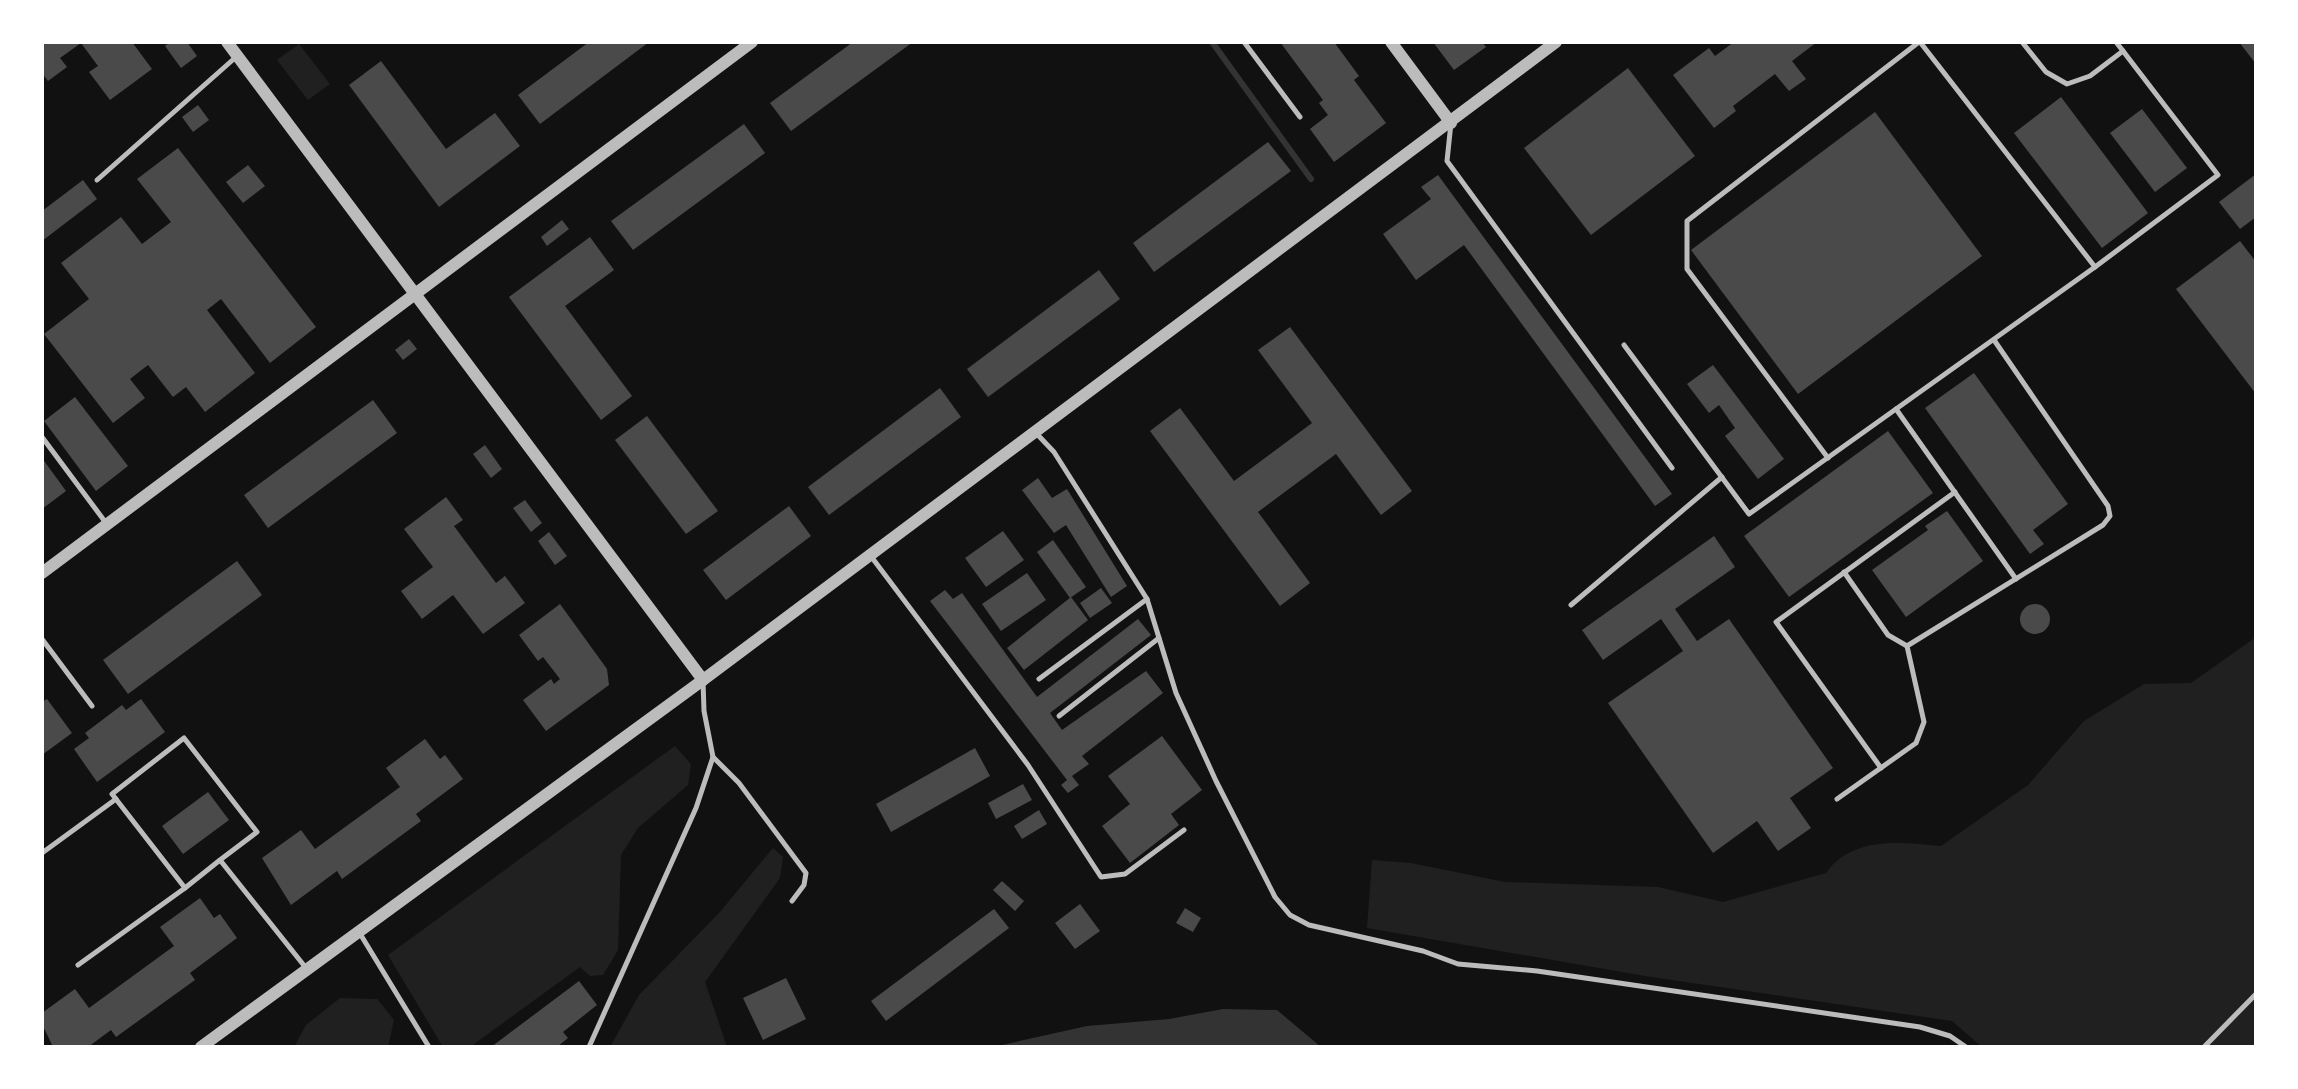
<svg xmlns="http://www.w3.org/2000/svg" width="2298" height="1089" font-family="'DejaVu Sans',sans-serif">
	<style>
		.green { fill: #202020 }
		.water { fill: #333 }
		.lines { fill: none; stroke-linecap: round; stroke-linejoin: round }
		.stream { stroke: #333; stroke-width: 6 }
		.building { fill: #4a4a4a }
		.service { stroke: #bcbcbc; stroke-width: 5 }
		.tertiary { stroke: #bcbcbc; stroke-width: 12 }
	</style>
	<rect width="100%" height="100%" fill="#111"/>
	<g class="green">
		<polygon points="299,44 330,84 308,100 277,60"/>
		<path d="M2256 637V1047H1982L1952 1021 1651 977 1367 928 1372 860 1411 863 1505 882 1658 887 1723 902 1826 873C1852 836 1901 842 1941 846L2028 785 2084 721 2144 684 2191 683Z"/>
		<polygon points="675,746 691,764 688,785 638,828 621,855 618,950 603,975 590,976 580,967 470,1047 443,1047 388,955"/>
		<polygon points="773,848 783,857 780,878 705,982 727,1047 610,1047 639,995 719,913"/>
		<polygon points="340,998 377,999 394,1020 388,1047 294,1047 306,1025"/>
	</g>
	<polygon class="water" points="1223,1009 1277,1010 1321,1047 993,1047 1087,1026 1169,1019"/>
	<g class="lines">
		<polyline class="stream" points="1212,42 1311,179"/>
	</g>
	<g class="building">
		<polygon points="42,42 132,42 152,69 110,100 89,72 98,66 81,43 60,58 67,67 48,81 42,73"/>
		<polygon points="170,42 187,42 197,56 181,68 165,46"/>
		<polygon points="589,42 649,42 540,124 518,95"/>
		<polygon points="853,42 913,42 791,131 770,103"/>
		<polygon points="1280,42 1334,42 1359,76 1354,80 1386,123 1334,162 1310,129 1328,115 1319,103 1323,100"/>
		<polygon points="1433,42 1482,42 1486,47 1454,70"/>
		<polygon points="1734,42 1817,42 1792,61 1806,79 1789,91 1775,74 1733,106 1736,111 1714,128 1673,75 1709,48 1715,56"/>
		<polygon points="2239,42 2256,42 2256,64"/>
		<polygon points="381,61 446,149 495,113 520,146 439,207 349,85"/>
		<polygon points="1628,68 1695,156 1591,235 1524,148"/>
		<polygon points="2061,97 2148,213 2102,248 2014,133"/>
		<polygon points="198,105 209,120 193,132 182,117"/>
		<polygon points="2142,109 2187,168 2155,192 2110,133"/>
		<polygon points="1875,112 1982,256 1798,394 1691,250"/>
		<polygon points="744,124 765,153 633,250 611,221"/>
		<polygon points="1268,142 1291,171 1154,272 1133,243"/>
		<polygon points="178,148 316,327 270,363 221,299 207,310 255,373 205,412 186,387 173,397 148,365 130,379 145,398 113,423 44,334 89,299 61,263 121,217 142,244 171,222 137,179"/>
		<polygon points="248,165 265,186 243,203 226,182"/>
		<polygon points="2256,174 2256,217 2240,229 2219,202"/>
		<polygon points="1438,175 1672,494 1655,506 1464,245 1416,280 1383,234 1431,199 1421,187"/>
		<polygon points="83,180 97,199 42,241 42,211"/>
		<polygon points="562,220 569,229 547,246 541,237"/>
		<polygon points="590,237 614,270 565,306 632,396 601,420 509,297"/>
		<polygon points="2240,241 2256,262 2256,394 2176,289"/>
		<polygon points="1099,270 1120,299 988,397 967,369"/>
		<polygon points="1290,327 1412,491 1381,515 1336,454 1258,512 1310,583 1280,606 1150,431 1180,408 1234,481 1312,423 1258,350"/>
		<polygon points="409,339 417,349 403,360 395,350"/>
		<polygon points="1713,365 1784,459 1758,479 1725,436 1735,428 1719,405 1709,413 1687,384"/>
		<polygon points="1974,373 2068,504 2033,530 2044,544 2030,554 1925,408"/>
		<polygon points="940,388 961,417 829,515 808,487"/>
		<polygon points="75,397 128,466 96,491 44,421"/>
		<polygon points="373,400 397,433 268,528 244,495"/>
		<polygon points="647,416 718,511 686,534 615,440"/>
		<polygon points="1888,431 1933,493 1789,597 1744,536"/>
		<polygon points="485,445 502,469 491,478 473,454"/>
		<polygon points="42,458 66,491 42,509"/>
		<polygon points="1038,478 1052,498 1067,489 1127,586 1111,597 1066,525 1054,533 1022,490"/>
		<polygon points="446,497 463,520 454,526 496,583 505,576 525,603 483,634 453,595 422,619 401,591 433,567 404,529"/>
		<polygon points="525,500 542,523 531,532 513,508"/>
		<polygon points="789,506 811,536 726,600 703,570"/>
		<polygon points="1947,511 1983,561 1906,617 1872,570 1928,530 1925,526"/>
		<polygon points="1003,531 1024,560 986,587 965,558"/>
		<polygon points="549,532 567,556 555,565 538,541"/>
		<polygon points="1714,536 1735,567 1675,609 1697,641 1729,619 1833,768 1790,798 1811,828 1778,851 1757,821 1713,853 1608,703 1683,651 1661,619 1603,660 1582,630"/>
		<polygon points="1053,540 1086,587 1070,598 1037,552"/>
		<polygon points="237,561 262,595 128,694 103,660"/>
		<polygon points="1027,573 1046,600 1001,631 982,604"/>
		<polygon points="1101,588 1112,603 1090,618 1080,603"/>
		<polygon points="945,590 953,599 962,593 1037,697 1138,619 1151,635 1050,713 1062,730 1146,671 1163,693 1082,756 1089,764 1072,776 1079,785 1068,793 1061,785 1067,780 930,601"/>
		<polygon points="1071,597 1088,620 1024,670 1007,648"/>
		<circle cx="2035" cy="619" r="15"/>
		<polygon points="560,604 607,669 609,685 546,731 523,700 551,679 554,684 560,679 543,657 538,661 519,635"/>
		<polygon points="47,699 72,733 42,755 42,702"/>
		<polygon points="141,699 165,732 97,782 74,749 89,738 85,733 122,705 126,710"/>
		<polygon points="1162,736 1202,790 1171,814 1179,825 1130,863 1102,826 1130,804 1108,776"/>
		<polygon points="425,739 440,759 445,755 463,779 416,814 421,821 342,879 337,871 291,905 262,858 301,830 315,849 400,787 386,768"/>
		<polygon points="975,748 990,776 891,832 876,804"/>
		<polygon points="1023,784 1032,800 996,819 988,803"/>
		<polygon points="208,792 229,820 183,854 162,826"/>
		<polygon points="1039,810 1047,824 1022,839 1014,826"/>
		<polygon points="1002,881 1024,901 1015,911 993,890"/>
		<polygon points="200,898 214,918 220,914 237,938 190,973 195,980 116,1037 111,1030 88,1047 53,1047 42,1024 42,1013 75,989 89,1008 174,946 160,927"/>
		<polygon points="1080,904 1100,931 1075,949 1055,923"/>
		<polygon points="1185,908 1201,918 1193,932 1176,923"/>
		<polygon points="994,909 1009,928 886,1021 871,1001"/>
		<polygon points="786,978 806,1019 763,1040 743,998"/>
		<polygon points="579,981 597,1005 563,1032 568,1038 557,1047 491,1047"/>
	</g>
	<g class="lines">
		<g class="service">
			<polyline points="1244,42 1300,117"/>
			<polyline points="2022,42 2046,72 2067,84 2090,76 2123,51 2116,42"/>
			<polyline points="1451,123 1447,161 1672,468"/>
			<polyline points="97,180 236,57"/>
			<polyline points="2095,267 2218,175 2123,51"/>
			<polyline points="1624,345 1749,514 2095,267 1920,42"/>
			<polyline points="1896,409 2016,579"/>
			<polyline points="1035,432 1054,452 1147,599 1176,693 1216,781 1275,897 1290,915 1309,925 1423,951 1458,964 1537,971 1920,1027 1950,1036 1966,1047"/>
			<polyline points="42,437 106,523"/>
			<polyline points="1828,458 1687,269 1687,221 1919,42"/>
			<polyline points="870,555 1028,765 1101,877 1125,874 1184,830"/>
			<polyline points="1844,572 1888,635 1907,646"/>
			<polyline points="1571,605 1722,477"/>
			<polyline points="42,639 92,706"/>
			<polyline points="1039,679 1147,599"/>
			<polyline points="1059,716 1159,638"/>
			<polyline points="713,757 739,783 806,873 804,885 792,901"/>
			<polyline points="1881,768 1776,622 1955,492"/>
			<polyline points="1837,799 1916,743 1924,722 1907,646 2103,525 2110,516 2108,506 1994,340"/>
			<polyline points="42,853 116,799"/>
			<polyline points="220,860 185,888 112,794 184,738 257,832 220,860 306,968"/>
			<polyline points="359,932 429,1047"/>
			<polyline points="78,965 185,888"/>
			<polyline points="589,1047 696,808 713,757 704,711 703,681"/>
			<polyline points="2204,1047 2256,994"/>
		</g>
		<g class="tertiary">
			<polyline points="227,42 703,680"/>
			<polyline points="1391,42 1451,123"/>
			<polyline points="42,573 752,42"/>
			<polyline points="201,1047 703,680 1556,42"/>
		</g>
	</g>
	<rect width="2298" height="1089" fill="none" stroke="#ffffff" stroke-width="88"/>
</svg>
